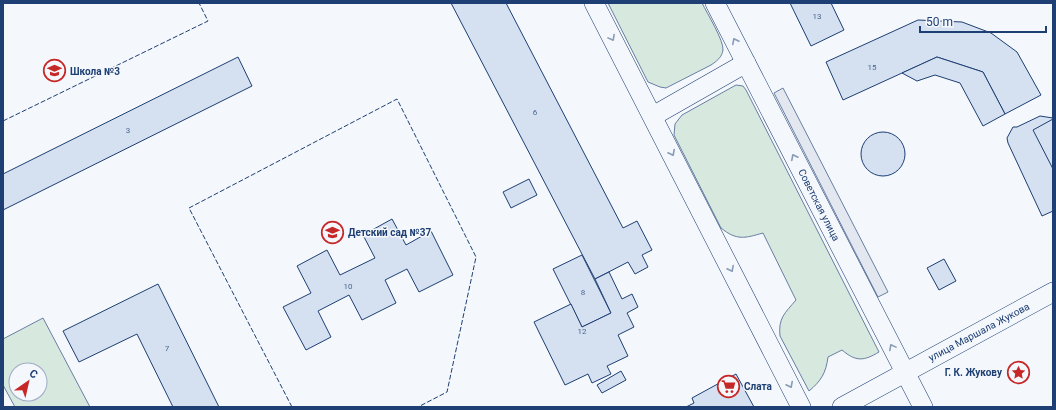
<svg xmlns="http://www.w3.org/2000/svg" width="1056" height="410" font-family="Roboto,sans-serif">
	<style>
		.green { fill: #d7e8df; stroke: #687fa3; fill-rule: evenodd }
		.parking { fill: #e3e8f0; stroke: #687fa3 }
		.building { fill: #d5e0f0; stroke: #1d3f73 }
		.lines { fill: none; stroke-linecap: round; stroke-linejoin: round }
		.minor-casing { stroke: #1d3f73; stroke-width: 20 }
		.minor { stroke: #f4f7fb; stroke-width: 19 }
		.fence { stroke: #1d3f73; stroke-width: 1; stroke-dasharray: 5 2; stroke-linecap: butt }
		.oneway { stroke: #889bb7 }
		.labels { text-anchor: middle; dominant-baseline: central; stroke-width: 3; stroke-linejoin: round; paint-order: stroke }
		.number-label { font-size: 8px; fill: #4b6792 }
		.poi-label { font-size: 10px; font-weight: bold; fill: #1d3f73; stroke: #f4f7fb; text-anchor: start }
		.street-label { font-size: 10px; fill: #1d3f73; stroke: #f4f7fb }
	</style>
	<rect width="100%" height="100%" fill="#f4f7fb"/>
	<g class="green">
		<path d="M608 3H702C707 13 724 41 723 50 722 57 717 61 711 65L666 88 660 87 648 82Z"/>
		<path d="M736 85 743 86 746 90 879 352C864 361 856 362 842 350L828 357C826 373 821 381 809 391L780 336C778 318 785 313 796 300L763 233C745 238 737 241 721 228L674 135 675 124 682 115Z"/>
		<path d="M43 318 90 407H15L3 385V339ZM16 370H40V394H16Z"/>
	</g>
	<polygon class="parking" points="783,88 888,292 878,297 774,93"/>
	<g class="building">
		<polygon points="451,3 506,3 623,228 637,221 652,250 642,255 648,267 635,274 628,262 595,279"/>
		<polygon points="790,3 831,3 844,30 811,46"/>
		<polygon points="918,20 962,22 991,33 1017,52 1041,95 1005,114 983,72 937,57 843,100 826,62"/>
		<polygon points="238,57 252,86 3,210 3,174"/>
		<polygon points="937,57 983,72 1005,114 983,126 960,83 935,75 917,81 902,73"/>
		<polygon points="1040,116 1053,118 1053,211 1042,216 1008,143 1007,138 1013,127 1017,127"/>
		<polygon points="1053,119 1053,169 1033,130"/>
		<circle cx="883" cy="154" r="22"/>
		<polygon points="529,179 537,195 511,208 503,192"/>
		<polygon points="392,219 406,245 431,231 453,275 419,292 407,269 385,280 396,303 362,320 349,295 318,311 331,337 306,350 283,307 311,293 297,266 327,250 340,275 375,258 363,235"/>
		<polygon points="582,255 611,313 582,327 553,269"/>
		<polygon points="944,259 956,281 939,290 927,268"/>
		<polygon points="609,272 622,299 632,294 638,307 627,313 634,327 618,335 628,356 607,366 611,374 592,383 588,374 565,385 534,322 571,304 582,327 611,313 595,279"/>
		<polygon points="158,284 219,407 173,407 137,334 79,362 63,331"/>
		<polygon points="621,371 626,380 602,393 597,385"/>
		<polygon points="736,374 754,407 686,407 694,403 692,398"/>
	</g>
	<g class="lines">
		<defs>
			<g id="minor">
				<polyline points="594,3 801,407"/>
				<polyline points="715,3 923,407"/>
				<polyline points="653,116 746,63"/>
				<polyline points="842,407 1053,292"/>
			</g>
		</defs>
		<use href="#minor" class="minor-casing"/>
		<use href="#minor" class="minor"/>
		<g class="fence">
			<polyline points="3,121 208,21 199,3"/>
			<polyline points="292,407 189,208 397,99 476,257 447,392 418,407"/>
		</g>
	</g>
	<defs><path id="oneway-chevron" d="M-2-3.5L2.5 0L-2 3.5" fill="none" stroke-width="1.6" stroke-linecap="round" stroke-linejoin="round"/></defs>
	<g class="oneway">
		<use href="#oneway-chevron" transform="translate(612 38) rotate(62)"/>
		<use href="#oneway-chevron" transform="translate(735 41) rotate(-117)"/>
		<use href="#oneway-chevron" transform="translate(672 153) rotate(63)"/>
		<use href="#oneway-chevron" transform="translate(794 157) rotate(-117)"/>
		<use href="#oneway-chevron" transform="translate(731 269) rotate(63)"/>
		<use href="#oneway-chevron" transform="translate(892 347) rotate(-118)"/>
		<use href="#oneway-chevron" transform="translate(790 385) rotate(63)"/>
	</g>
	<defs>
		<symbol id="school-ring" viewBox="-11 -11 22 22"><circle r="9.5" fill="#f4f7fb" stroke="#c62828" stroke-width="1.5"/><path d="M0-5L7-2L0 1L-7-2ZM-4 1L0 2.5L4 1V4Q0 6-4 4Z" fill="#c62828"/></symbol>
		<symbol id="sight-ring" viewBox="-11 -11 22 22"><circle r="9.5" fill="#f4f7fb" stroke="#c62828" stroke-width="1.5"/><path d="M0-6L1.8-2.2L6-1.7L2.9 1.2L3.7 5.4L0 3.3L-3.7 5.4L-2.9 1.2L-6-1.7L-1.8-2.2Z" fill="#c62828"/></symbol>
		<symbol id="supermarket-ring" viewBox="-11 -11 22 22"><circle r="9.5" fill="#f4f7fb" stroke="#c62828" stroke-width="1.5"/><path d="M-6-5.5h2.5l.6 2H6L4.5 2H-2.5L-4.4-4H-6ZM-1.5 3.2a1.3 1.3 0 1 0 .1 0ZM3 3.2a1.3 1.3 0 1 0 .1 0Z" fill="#c62828"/></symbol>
	</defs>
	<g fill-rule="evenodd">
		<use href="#school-ring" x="42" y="58" width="25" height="25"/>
		<use href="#school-ring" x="320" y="220" width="25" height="25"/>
		<use href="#sight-ring" x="1006" y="360" width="25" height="25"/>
		<use href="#supermarket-ring" x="716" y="374" width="25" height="25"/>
	</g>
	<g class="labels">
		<g class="number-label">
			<text x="817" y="16">13</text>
			<text x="872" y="67">15</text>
			<text x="535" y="112">6</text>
			<text x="128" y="130">3</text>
			<text x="348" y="286">10</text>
			<text x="583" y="292">8</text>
			<text x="582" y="331">12</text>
			<text x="167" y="348">7</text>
		</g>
		<g class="poi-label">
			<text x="70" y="71">Школа №3</text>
			<text x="348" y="232">Детский сад №37</text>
			<text x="1002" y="372" text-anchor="end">Г. К. Жукову</text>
			<text x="744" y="386">Слата</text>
		</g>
		<g class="street-label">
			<text transform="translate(819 205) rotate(63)">Советская улица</text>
			<text transform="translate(979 332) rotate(-28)">улица Маршала Жукова</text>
		</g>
	</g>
	<rect width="1056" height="410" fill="none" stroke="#1d3f73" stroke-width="8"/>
	<g transform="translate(28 382) rotate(34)"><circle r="19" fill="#f4f7fb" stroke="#9eadc5"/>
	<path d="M0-3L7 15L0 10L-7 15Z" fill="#c62828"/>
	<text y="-6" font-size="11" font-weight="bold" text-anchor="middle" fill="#1d3f73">С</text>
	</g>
	<path d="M920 26v6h126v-6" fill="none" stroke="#1d3f73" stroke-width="2"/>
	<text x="926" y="26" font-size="12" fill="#1d3f73" stroke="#f4f7fb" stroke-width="3" paint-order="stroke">50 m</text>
</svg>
